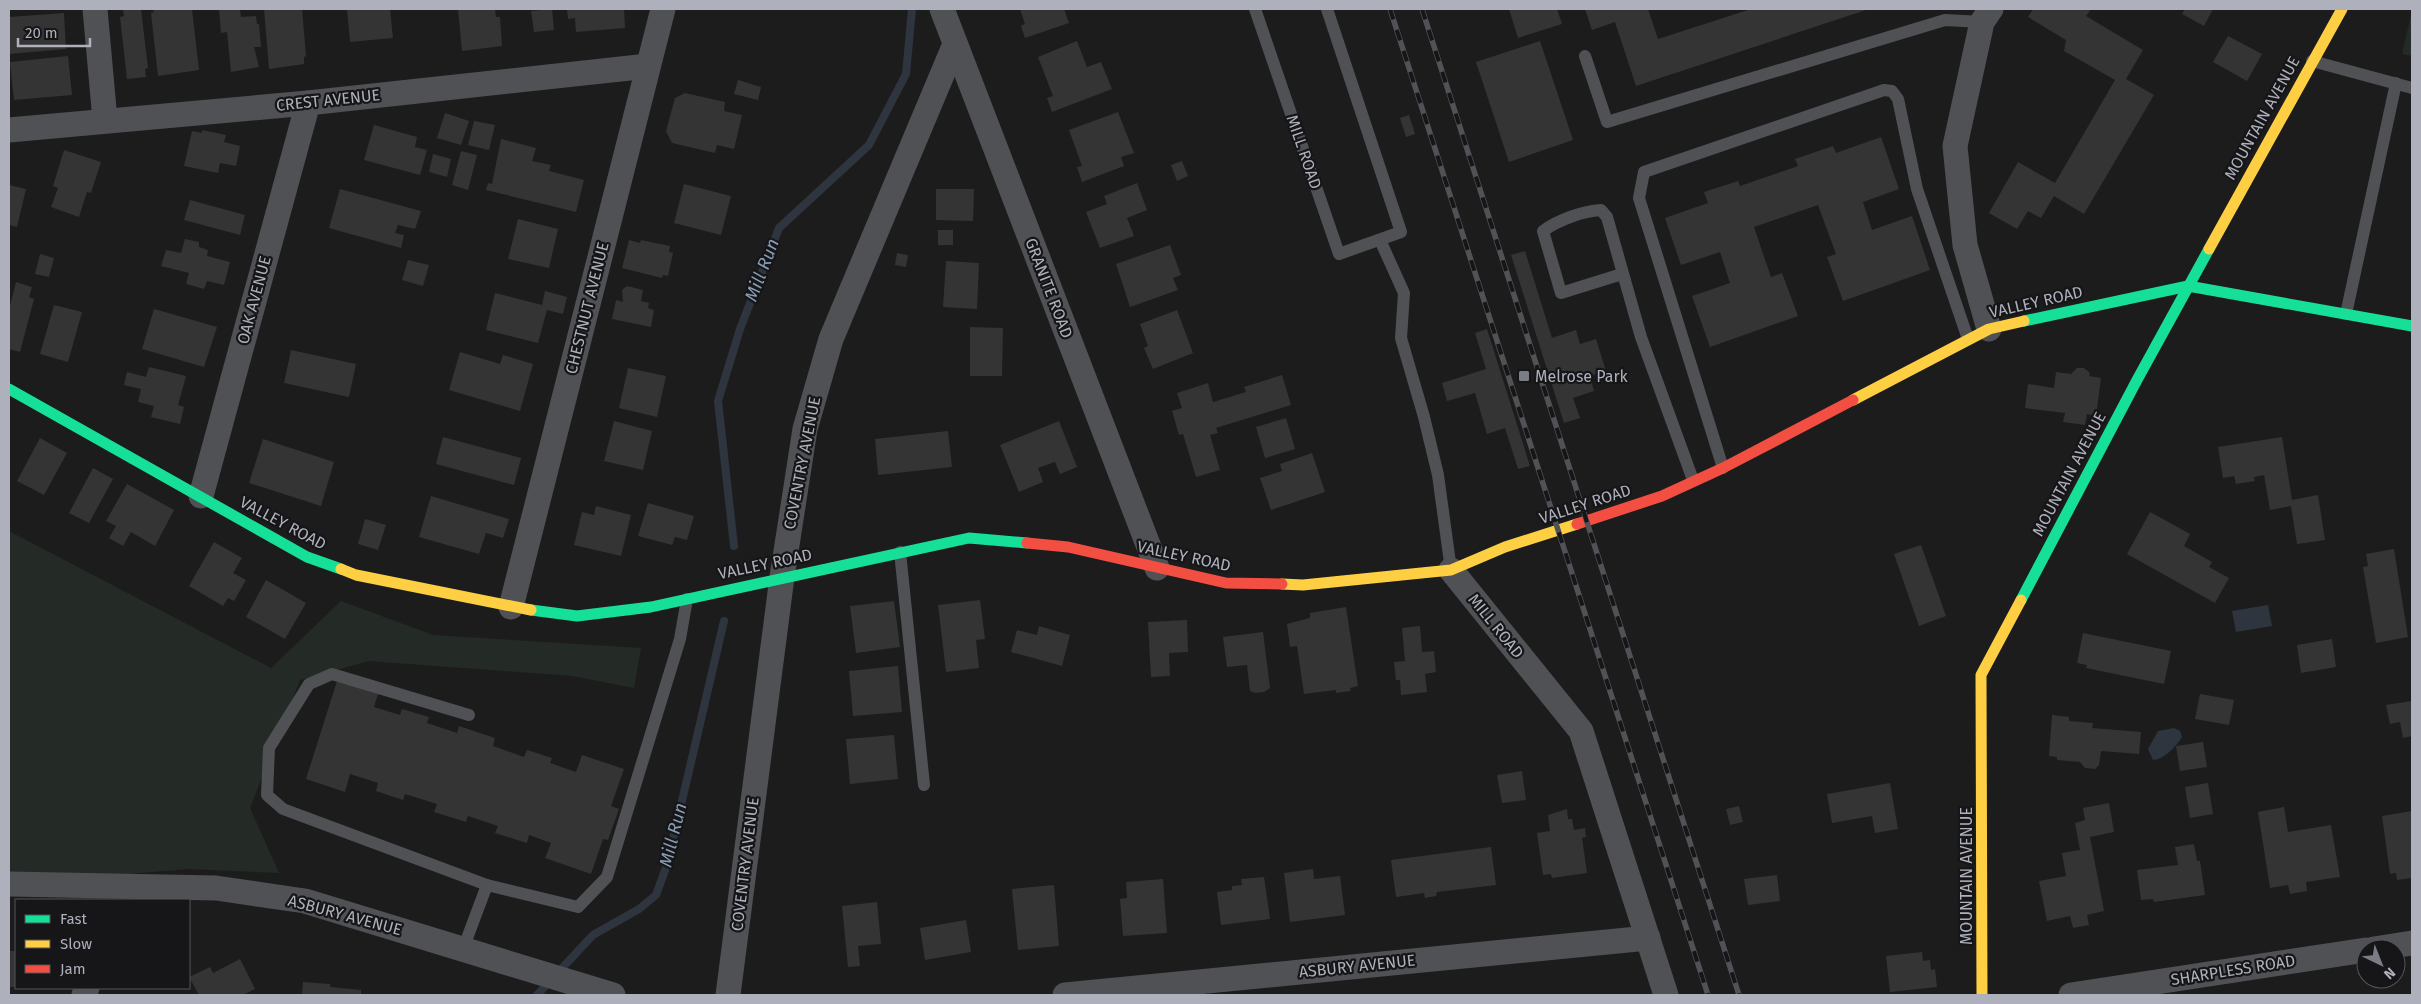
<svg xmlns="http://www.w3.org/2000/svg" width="2421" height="1004" font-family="'Fira Sans',sans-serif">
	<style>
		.green { fill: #242b26 }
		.water { fill: #2f353e }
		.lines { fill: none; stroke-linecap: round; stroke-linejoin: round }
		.stream { stroke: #2f353e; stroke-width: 8 }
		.building { fill: #343434 }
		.lane { stroke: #505155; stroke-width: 12 }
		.street { stroke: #505155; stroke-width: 25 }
		.fast { stroke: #16e098; stroke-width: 11 }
		.slow { stroke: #ffcf43; stroke-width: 11 }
		.jam { stroke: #f24e42; stroke-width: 11 }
		.rail-casing { stroke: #515255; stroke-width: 5.5 }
		.rail { stroke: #161618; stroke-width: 4; stroke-dasharray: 11; stroke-linecap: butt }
		.poi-dot { fill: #7b7d84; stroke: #161618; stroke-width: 2 }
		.labels { text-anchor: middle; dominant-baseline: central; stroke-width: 4.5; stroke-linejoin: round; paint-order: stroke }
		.street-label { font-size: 16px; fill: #aeb1bc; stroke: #161618 }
		.poi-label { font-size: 16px; fill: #aeb1bc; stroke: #161618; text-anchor: start }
		.water-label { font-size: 18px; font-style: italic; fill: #889bb4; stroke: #161618 }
	</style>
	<rect width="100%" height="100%" fill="#1c1c1c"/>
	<g class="green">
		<polygon points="2411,15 2412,15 2412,56 2402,54"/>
		<polygon points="9,531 271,668 341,601 433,635 641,648 634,688 572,676 369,661 300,680 250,808 279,873 189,869 115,875 9,872"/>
	</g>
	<g class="water">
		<polygon points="2268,605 2272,626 2236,632 2232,611"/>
		<path d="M2174 728 2180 731 2182 737C2177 745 2164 760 2153 760L2148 749 2158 731Z"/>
	</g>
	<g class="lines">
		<g class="stream">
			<polyline points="734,546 718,401 740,329 779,228 869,145 906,74 912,9"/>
			<polyline points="537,995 593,935 639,909 656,895 667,865 724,621"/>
		</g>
	</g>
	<g class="building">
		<polygon points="141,9 148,68 145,69 146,77 127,79 120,17 124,16 123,10"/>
		<polygon points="153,9 192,9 199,70 158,76 151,13 154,12"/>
		<polygon points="219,9 240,9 241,17 256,16 257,24 259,24 261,47 254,47 259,67 231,72 227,32 221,33"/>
		<polygon points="264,9 302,9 306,56 304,57 304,64 269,69"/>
		<polygon points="347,9 390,9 393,38 350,42"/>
		<polygon points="458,9 495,9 496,17 500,17 502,46 462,51"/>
		<polygon points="552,9 554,30 534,32 531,11"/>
		<polygon points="567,9 624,9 625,28 576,32 575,18 568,19"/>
		<polygon points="1020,9 1064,9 1069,23 1025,38 1021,26 1025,24"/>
		<polygon points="1509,9 1557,9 1562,24 1518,38"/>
		<polygon points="1585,9 1648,9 1658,39 1751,9 1869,9 1636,86 1615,22 1592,30"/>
		<polygon points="2033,9 2087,9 2090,11 2086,16 2143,50 2126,79 2154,95 2084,214 2054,196 2041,218 2028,211 2017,229 1989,213 2018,162 2055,183 2115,80 2064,51 2066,40 2028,17"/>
		<polygon points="2185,9 2213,9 2204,26 2182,14"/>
		<polygon points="64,13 66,49 9,54 9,17"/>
		<polygon points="2228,36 2262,54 2247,81 2213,62"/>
		<polygon points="1077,41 1087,67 1101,62 1112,89 1052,112 1047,98 1053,96 1038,57"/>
		<polygon points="1540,41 1573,140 1509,162 1476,62"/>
		<polygon points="68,56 72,95 14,100 10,62"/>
		<polygon points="738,80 761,87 758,100 734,94"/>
		<polygon points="685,93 725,102 724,111 742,115 734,149 717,145 715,153 672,143 666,131 675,98"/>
		<polygon points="1118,112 1134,153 1121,157 1124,166 1082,182 1077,167 1082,166 1069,130"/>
		<polygon points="445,113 469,121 461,145 437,138"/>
		<polygon points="1409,115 1415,134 1406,137 1400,118"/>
		<polygon points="474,121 495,125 489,150 468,145"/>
		<polygon points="374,125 417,137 415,147 427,150 420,175 364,160"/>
		<polygon points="202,130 226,135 224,142 240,146 236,166 220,163 218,173 184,166 192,131 202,133"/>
		<polygon points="1881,137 1899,189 1863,202 1872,230 1912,216 1930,270 1843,301 1827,257 1836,254 1818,205 1754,227 1771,277 1782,273 1798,316 1710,347 1692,296 1730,283 1720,252 1681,265 1665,218 1708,203 1704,192 1738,181 1740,186 1798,166 1795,159 1833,146 1836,153"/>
		<polygon points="501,139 536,148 532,161 551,165 549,171 584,180 576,212 486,190 488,183 492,184"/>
		<polygon points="64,150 101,162 91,193 87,192 79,217 51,207 58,188 53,186"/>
		<polygon points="461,151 477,155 468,190 452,185"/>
		<polygon points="433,154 451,159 447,177 429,172"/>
		<polygon points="1182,161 1188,176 1177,181 1171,165"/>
		<polygon points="1137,183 1147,210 1127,218 1134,236 1100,248 1086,212 1107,204 1104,196"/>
		<polygon points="684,184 731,196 721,235 674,223"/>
		<polygon points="9,185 26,189 17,227 9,225"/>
		<polygon points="340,189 421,211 415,229 398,225 395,233 404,235 401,248 329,228"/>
		<polygon points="936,189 974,189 973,221 936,220"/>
		<polygon points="190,200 245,215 240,235 184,220"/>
		<polygon points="518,219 558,229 549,268 508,259"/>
		<rect x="938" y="230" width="15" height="15"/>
		<polygon points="185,239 199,242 199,247 208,250 207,256 230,262 224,285 207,281 204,289 186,284 189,273 161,266 166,250 181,253"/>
		<polygon points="629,240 640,243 641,240 670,246 669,252 673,253 668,276 663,275 662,278 622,268"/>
		<polygon points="1170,245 1181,275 1173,278 1178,290 1130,307 1116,264"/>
		<polygon points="1525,251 1552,338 1576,330 1580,344 1596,339 1606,371 1590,376 1594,391 1573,398 1580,418 1564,423 1511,255"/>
		<polygon points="897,253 908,255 906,267 895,265"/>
		<polygon points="40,254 54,258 49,277 35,274"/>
		<polygon points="408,260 429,265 423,286 402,280"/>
		<polygon points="946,261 979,263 977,309 943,307"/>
		<polygon points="16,282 32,287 29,297 34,299 20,352 9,349 9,310"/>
		<polygon points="627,286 643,290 641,301 649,303 648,308 654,310 651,327 612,319 616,300 623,302 622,290"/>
		<polygon points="545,291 567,297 563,314 547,310 538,343 486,330 495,293 542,305"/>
		<polygon points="54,305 82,312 68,362 40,354"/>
		<polygon points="154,309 217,327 204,367 142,349"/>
		<polygon points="1177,310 1193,353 1153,369 1144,348 1148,346 1140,324"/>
		<polygon points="970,327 1003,328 1002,376 970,376"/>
		<polygon points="1487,329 1530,466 1518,469 1505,428 1487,434 1475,393 1447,401 1442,383 1486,369 1475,333"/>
		<polygon points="291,350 356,364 349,397 284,383"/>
		<polygon points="460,352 500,364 503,355 533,364 520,411 449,390"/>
		<polygon points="149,367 186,376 178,405 184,407 180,424 151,417 154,406 138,402 141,389 124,385 127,372 146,377"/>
		<polygon points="628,368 666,376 657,417 619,408"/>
		<polygon points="2077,368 2084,368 2090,373 2089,376 2101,378 2096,416 2087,414 2085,425 2063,422 2065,413 2025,408 2028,384 2054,388 2056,372 2071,374"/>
		<polygon points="1282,375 1291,405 1216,428 1218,433 1210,435 1220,470 1196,477 1183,434 1179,435 1172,411 1182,408 1177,393 1208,383 1213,402 1246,392 1244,387"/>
		<polygon points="1286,418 1295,449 1265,458 1256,427"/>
		<polygon points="614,421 652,431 643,470 604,461"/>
		<polygon points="1059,421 1077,467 1060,474 1055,462 1038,468 1043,482 1019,492 1000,445"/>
		<polygon points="948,431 952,467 878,475 875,439"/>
		<polygon points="443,437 521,458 514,485 436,464"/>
		<polygon points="2282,437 2292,500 2318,495 2325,540 2297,544 2291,506 2270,510 2264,475 2254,477 2255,481 2236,484 2234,476 2223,478 2218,447"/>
		<polygon points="40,438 67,453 44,495 17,481"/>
		<polygon points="263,439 334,462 321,506 249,483"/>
		<polygon points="1312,453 1325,492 1271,510 1260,478 1282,471 1280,464"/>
		<polygon points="93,468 113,479 89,523 69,513"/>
		<polygon points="127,484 174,510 155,546 131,532 123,546 109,538 116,526 106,521"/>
		<polygon points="431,496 509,519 503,538 486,533 479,554 419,537"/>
		<polygon points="648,503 694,516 687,540 675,537 672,545 638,536"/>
		<polygon points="596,506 631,515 621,556 574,545 582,512 594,515"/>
		<polygon points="2150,512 2190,534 2184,546 2212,562 2209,567 2229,578 2215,603 2127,554"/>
		<polygon points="365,519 386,525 378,550 358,544"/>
		<polygon points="214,542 242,558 233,573 246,580 234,601 228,598 223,606 189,586"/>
		<polygon points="1921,545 1946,616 1919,626 1894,554"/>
		<polygon points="2394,549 2408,637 2376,643 2363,567 2368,566 2366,554"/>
		<polygon points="266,580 306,603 285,639 246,617"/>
		<polygon points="980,600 985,639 976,640 979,668 946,672 938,605"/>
		<polygon points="894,601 900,647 856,653 850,606"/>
		<polygon points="1346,607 1358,686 1350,688 1351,691 1336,693 1336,690 1304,694 1297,646 1290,647 1287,624 1310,618 1310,613"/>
		<polygon points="1187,620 1188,652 1169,653 1170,676 1151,677 1148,622"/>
		<polygon points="1039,626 1070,635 1062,666 1011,652 1017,630 1037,635"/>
		<polygon points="1420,626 1422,652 1434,651 1436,672 1425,674 1427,692 1401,695 1400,680 1396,680 1394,662 1405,661 1402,628"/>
		<polygon points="1263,632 1270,688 1264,692 1255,693 1250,691 1247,665 1227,667 1223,637"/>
		<polygon points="2083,633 2171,651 2164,684 2086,668 2087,665 2077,663"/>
		<polygon points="2332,639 2336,667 2301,673 2297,645"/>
		<polygon points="898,666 902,712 853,716 849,671"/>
		<polygon points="338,678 379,691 374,707 400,715 402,709 429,717 427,723 457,733 459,726 495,738 493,746 524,757 527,750 552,758 550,763 576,772 582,755 624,769 611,806 619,809 608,840 603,839 591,874 545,858 551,843 529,835 527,843 495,833 498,826 468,816 466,822 434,812 437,804 405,794 403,800 376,791 378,783 350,774 345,792 306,779"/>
		<polygon points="2200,694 2234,700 2229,725 2195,719"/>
		<polygon points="2412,701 2412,736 2403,738 2400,722 2390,724 2386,705"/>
		<polygon points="2052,715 2069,717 2069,721 2093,723 2092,728 2141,732 2139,754 2101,751 2099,765 2095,769 2085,768 2080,762 2057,760 2057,757 2049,756"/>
		<polygon points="894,735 898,779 850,784 846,739"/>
		<polygon points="2203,742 2207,767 2180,771 2176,746"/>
		<polygon points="1522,771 1526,800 1502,803 1497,775"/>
		<polygon points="1890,783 1898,829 1875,833 1872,816 1832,823 1827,794"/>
		<polygon points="2208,783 2213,814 2190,818 2185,787"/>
		<polygon points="2109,803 2114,832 2090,837 2104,911 2087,915 2089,925 2073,928 2070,916 2047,921 2039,881 2066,876 2062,853 2080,850 2075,823 2085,820 2083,808"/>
		<polygon points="1739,806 1743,822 1730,825 1726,809"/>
		<polygon points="2284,807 2288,832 2331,825 2340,877 2306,882 2307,891 2290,894 2288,885 2270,888 2258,812"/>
		<polygon points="1567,809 1568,819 1572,819 1574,830 1585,828 1586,837 1582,838 1587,873 1552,878 1551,874 1543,875 1537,833 1550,831 1548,815"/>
		<polygon points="2412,811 2412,878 2397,880 2396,873 2390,874 2382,816"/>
		<polygon points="2194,844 2197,861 2200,861 2205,895 2154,902 2153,899 2141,900 2137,870 2178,865 2175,847"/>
		<polygon points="1491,847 1496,885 1437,892 1436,896 1425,898 1424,893 1396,897 1391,860"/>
		<polygon points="1313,869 1314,879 1340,876 1345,915 1290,922 1284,873"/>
		<polygon points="1777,875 1780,901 1748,905 1744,879"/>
		<polygon points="1264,877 1270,919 1221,925 1217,892 1232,890 1232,886 1242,885 1241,879"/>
		<polygon points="1163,879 1167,933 1123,936 1120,899 1127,898 1126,882"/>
		<polygon points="1054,885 1059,946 1018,950 1012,889"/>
		<polygon points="877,902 881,944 858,946 860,966 848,967 842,906"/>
		<polygon points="966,920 971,952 925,960 920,928"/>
		<rect x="9" y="951" width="7" height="36"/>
		<polygon points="1922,952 1923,961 1930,960 1931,970 1935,969 1937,987 1890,992 1886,956"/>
		<polygon points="240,959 255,989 243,995 199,995 189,977 210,967 213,973"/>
		<polygon points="303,982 330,984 330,987 361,990 361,995 302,995"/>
	</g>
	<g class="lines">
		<g class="lane">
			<polyline points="1255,9 1339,254 1401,232 1327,9"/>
			<polyline points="1585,56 1607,122 1945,20 1982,22"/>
			<polyline points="2312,61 2412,88"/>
			<polyline points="1380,240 1404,293 1401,338 1424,417 1438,475 1451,570"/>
			<path d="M1622 274 1561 293 1543 231C1558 220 1583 211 1601 210L1607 217 1641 337 1693 480"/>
			<polyline points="2346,314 2396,83"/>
			<polyline points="1723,468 1639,198 1644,172 1884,90 1892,91 1898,99 1917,189 1968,339"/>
			<polyline points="900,552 924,785"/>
			<polyline points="469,715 332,674 309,684 269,748 267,795 283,809 487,885 578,907 607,877 680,639 687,599"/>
			<polyline points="463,949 487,885"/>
		</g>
		<g class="street">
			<polyline points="95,9 105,120"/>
			<polyline points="942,9 1157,568"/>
			<polyline points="9,130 308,103 648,66"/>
			<polyline points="1989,329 1965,245 1955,146 1982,22 1991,9"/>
			<polyline points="201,496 308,103"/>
			<polyline points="1451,570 1581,731 1666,995"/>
			<polyline points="511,607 663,9"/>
			<polyline points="9,884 216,888 305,901 613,995"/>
			<polyline points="2374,949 2412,943"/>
			<polyline points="84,995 87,988"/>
			<polyline points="728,995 782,577 805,429 831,339 955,44"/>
			<polyline points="1065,995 1648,938"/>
			<polyline points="2071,995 2366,950"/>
		</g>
		<g class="fast">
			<polyline points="2024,321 2188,286 2412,326"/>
			<polyline points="9,389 307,557 341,569"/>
			<polyline points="2021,600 2137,380 2209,249"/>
			<polyline points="531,610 577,616 651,607 969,538 1027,543"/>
		</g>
		<g class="slow">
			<polyline points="2209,249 2342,9"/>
			<polyline points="1853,400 1989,329 2024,321"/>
			<polyline points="341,569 356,575 531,610"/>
			<polyline points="1282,584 1303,585 1451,570 1505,547 1577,524"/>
			<polyline points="1982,995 1981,675 2021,600"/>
		</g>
		<g class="jam">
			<polyline points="1577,524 1662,496 1723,468 1853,400"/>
			<polyline points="1027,543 1068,547 1226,583 1282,584"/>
		</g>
		<defs>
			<g id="rail">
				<polyline points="1390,9 1708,995"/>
				<polyline points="1422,9 1739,995"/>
			</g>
		</defs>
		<use href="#rail" class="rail-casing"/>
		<use href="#rail" class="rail"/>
	</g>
	<rect class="poi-dot" x="1518" y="370" width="12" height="12" rx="2.5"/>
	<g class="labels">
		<g class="street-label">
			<text transform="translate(328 100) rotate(-6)">CREST AVENUE</text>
			<text transform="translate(2262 118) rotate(-61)">MOUNTAIN AVENUE</text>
			<text transform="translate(1304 152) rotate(71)">MILL ROAD</text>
			<text transform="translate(1049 288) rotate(69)">GRANITE ROAD</text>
			<text transform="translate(254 300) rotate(-75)">OAK AVENUE</text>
			<text transform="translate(2036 302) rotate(-13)">VALLEY ROAD</text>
			<text transform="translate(587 308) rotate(-76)">CHESTNUT AVENUE</text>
			<text transform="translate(802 463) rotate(-79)">COVENTRY AVENUE</text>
			<text transform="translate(2069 474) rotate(-62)">MOUNTAIN AVENUE</text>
			<text transform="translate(1585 504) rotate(-18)">VALLEY ROAD</text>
			<text transform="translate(283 523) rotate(28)">VALLEY ROAD</text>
			<text transform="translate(1184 556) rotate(12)">VALLEY ROAD</text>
			<text transform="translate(765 564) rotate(-12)">VALLEY ROAD</text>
			<text transform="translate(1496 626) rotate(51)">MILL ROAD</text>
			<text transform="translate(745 864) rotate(-83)">COVENTRY AVENUE</text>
			<text transform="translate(1966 876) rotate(-90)">MOUNTAIN AVENUE</text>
			<text transform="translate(345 915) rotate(15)">ASBURY AVENUE</text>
			<text transform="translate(1357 966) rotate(-6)">ASBURY AVENUE</text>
			<text transform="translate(2233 970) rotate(-9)">SHARPLESS ROAD</text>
		</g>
		<g class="poi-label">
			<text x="1535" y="376">Melrose Park</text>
		</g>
		<g class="water-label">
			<text transform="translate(762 270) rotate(-69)">Mill Run</text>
			<text transform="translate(673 835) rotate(-76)">Mill Run</text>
		</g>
	</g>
	<rect width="2421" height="1004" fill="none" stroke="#aeb1bc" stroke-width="20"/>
	<rect x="15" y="899" width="175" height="90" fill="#161618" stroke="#53545a"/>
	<rect x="25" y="915" width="25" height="8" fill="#16e098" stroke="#53545a"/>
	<text x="60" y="924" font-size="15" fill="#aeb1bc">Fast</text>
	<rect x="25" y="940" width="25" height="8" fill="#ffcf43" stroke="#53545a"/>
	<text x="60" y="949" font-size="15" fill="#aeb1bc">Slow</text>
	<rect x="25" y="965" width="25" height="8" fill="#f24e42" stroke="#53545a"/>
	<text x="60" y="974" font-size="15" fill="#aeb1bc">Jam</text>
	<g transform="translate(2381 964) rotate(137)"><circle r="24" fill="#161618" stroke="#53545a"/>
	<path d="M0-4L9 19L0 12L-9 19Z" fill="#7b7d84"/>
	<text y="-8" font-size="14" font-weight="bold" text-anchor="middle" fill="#aeb1bc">N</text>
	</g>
	<path d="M18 38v8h72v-8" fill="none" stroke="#aeb1bc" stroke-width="2.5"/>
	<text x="25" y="38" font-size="15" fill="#aeb1bc" stroke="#161618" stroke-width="4" paint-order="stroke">20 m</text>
</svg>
